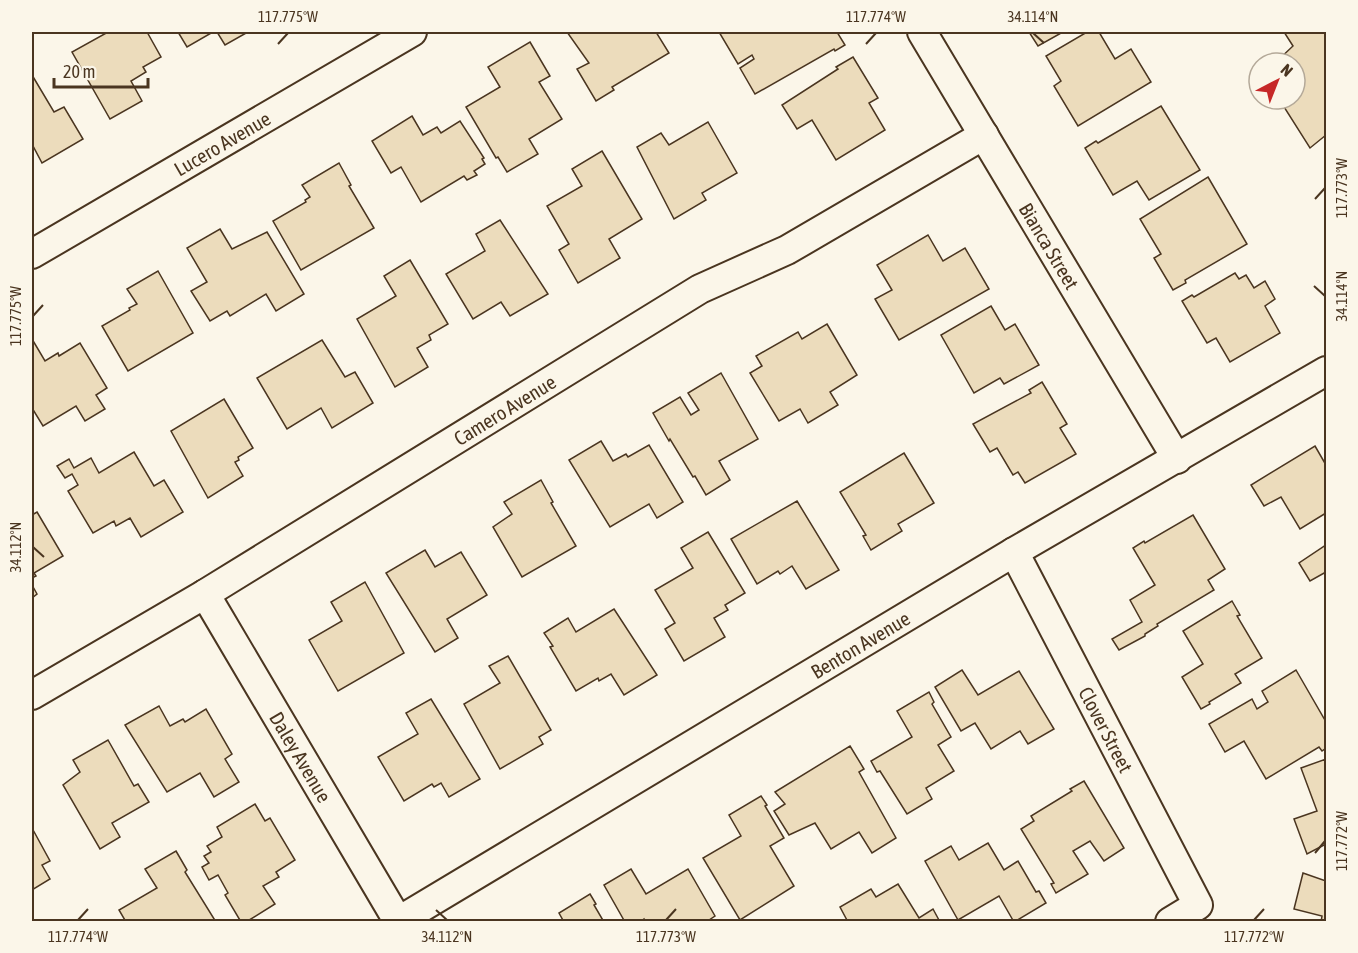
<svg xmlns="http://www.w3.org/2000/svg" width="1358" height="953" font-family="'Asap Condensed',sans-serif">
	<style>
		.building { fill: #ecdcbc; stroke: #4a3520; stroke-width: 1.5 }
		.lines { fill: none; stroke-linecap: round; stroke-linejoin: round }
		.street-casing { stroke: #4a3520; stroke-width: 32 }
		.street { stroke: #fbf6e9; stroke-width: 28 }
		.ticks { fill: none; stroke: #4a3520; stroke-width: 2 }
		.labels { text-anchor: middle; dominant-baseline: central; stroke-width: 4.5; stroke-linejoin: round; paint-order: stroke }
		.street-label { font-size: 20px; fill: #4a3520; stroke: #fbf6e9 }
		.neatline { fill: none; stroke: #4a3520; stroke-width: 2 }
		.ticks-label { font-size: 15px; text-anchor: middle; fill: #4a3520 }
	</style>
	<rect width="100%" height="100%" fill="#fbf6e9"/>
	<g class="building">
		<polygon points="108,32 147,32 161,57 143,67 146,72 131,81 142,101 110,119 72,52"/>
		<polygon points="178,32 213,32 187,47"/>
		<polygon points="217,32 248,32 225,45"/>
		<polygon points="567,32 656,32 669,53 612,87 614,90 596,101 577,69 589,63"/>
		<polygon points="719,32 837,32 845,45 835,51 834,49 755,94 740,68 754,59 752,55 738,64"/>
		<polygon points="1029,32 1063,32 1038,46"/>
		<polygon points="1087,32 1099,32 1115,59 1131,49 1151,82 1078,126 1054,86 1061,81 1046,56"/>
		<polygon points="1284,32 1326,32 1326,135 1310,148 1279,99 1295,99 1295,63 1275,63 1293,46"/>
		<polygon points="530,42 550,76 539,82 562,119 529,139 538,154 507,172 498,157 496,158 466,107 500,87 488,67"/>
		<polygon points="853,57 878,98 869,103 885,130 836,160 812,120 797,129 782,105 838,69 836,67"/>
		<polygon points="32,75 54,112 64,107 83,139 42,163 32,144"/>
		<polygon points="1161,106 1200,170 1149,200 1137,181 1113,195 1085,148 1096,141 1098,143"/>
		<polygon points="412,116 423,135 437,127 441,133 460,121 484,158 482,159 485,164 474,171 477,175 467,180 464,176 421,202 401,167 391,173 372,141"/>
		<polygon points="708,122 737,173 702,193 706,200 674,219 637,147 661,133 669,145"/>
		<polygon points="602,151 642,219 609,239 620,258 578,283 559,250 569,244 547,206 582,186 572,169"/>
		<polygon points="339,163 351,185 349,186 374,228 301,270 273,221 306,202 305,200 310,197 302,185"/>
		<polygon points="1208,177 1247,244 1185,280 1186,283 1173,290 1154,258 1161,254 1140,219"/>
		<polygon points="500,220 548,294 510,316 501,302 473,319 446,274 485,251 476,234"/>
		<polygon points="220,229 232,249 267,232 304,294 276,311 266,294 230,316 227,311 210,321 191,291 207,282 187,248"/>
		<polygon points="928,235 943,261 965,248 989,289 899,340 875,299 892,290 877,265"/>
		<polygon points="410,260 448,324 429,335 431,340 417,348 428,367 395,387 357,319 396,296 384,276"/>
		<polygon points="158,271 193,333 128,371 102,326 130,310 129,308 137,304 127,289"/>
		<polygon points="1235,273 1239,279 1246,275 1254,288 1265,281 1275,299 1265,306 1280,333 1230,362 1216,338 1207,343 1182,301 1192,295 1194,297"/>
		<polygon points="991,306 1005,330 1015,324 1039,365 1004,384 1000,378 974,393 941,335"/>
		<polygon points="827,324 857,375 830,392 838,405 808,423 800,409 779,421 750,373 762,366 756,356 798,332 802,339"/>
		<polygon points="32,339 45,361 58,353 59,356 80,343 107,388 96,395 105,409 85,421 76,406 43,426 32,408"/>
		<polygon points="322,340 345,377 355,372 373,403 332,428 321,408 287,429 257,378"/>
		<polygon points="721,373 758,439 719,461 730,480 706,495 695,476 693,477 670,439 669,441 653,413 680,397 691,415 699,410 688,393"/>
		<polygon points="1042,382 1067,424 1060,428 1076,454 1025,483 1018,472 1013,475 997,448 990,452 973,424 1031,393 1029,390"/>
		<polygon points="224,399 253,448 238,457 239,460 235,462 243,476 208,498 171,431"/>
		<polygon points="601,441 613,461 626,454 628,457 649,445 683,502 657,518 649,504 610,527 569,460"/>
		<polygon points="1315,446 1326,465 1326,513 1300,529 1281,497 1264,506 1251,485"/>
		<polygon points="134,452 154,486 164,480 183,512 141,537 130,518 116,526 114,521 93,533 68,491 78,485 72,474 65,478 57,466 69,459 74,468 91,458 99,473"/>
		<polygon points="904,453 934,503 898,524 902,531 871,550 863,536 866,535 840,492"/>
		<polygon points="541,480 553,502 551,503 576,546 522,577 493,527 512,514 504,502"/>
		<polygon points="797,501 839,570 806,589 792,566 780,574 778,571 757,584 731,539"/>
		<polygon points="37,512 63,556 34,573 36,576 32,578 32,515"/>
		<polygon points="1193,515 1225,569 1208,580 1214,590 1157,624 1158,626 1145,634 1145,636 1119,650 1112,639 1142,622 1130,600 1155,585 1133,548 1144,541 1145,543"/>
		<polygon points="708,532 745,593 725,605 728,610 714,618 725,637 684,661 665,629 675,623 655,590 693,568 681,548"/>
		<polygon points="1326,545 1326,572 1310,581 1299,563"/>
		<polygon points="425,550 435,567 461,552 487,595 447,619 458,638 435,652 386,573"/>
		<polygon points="365,582 404,653 338,691 309,640 342,621 331,602"/>
		<polygon points="32,585 37,594 32,598"/>
		<polygon points="1232,601 1240,615 1237,616 1262,658 1235,674 1241,683 1209,702 1210,704 1201,709 1182,677 1203,664 1183,631"/>
		<polygon points="614,609 657,675 624,695 611,674 599,681 598,678 576,691 550,647 553,646 544,633 568,618 576,632"/>
		<polygon points="508,656 551,730 539,737 543,744 500,769 464,704 500,683 489,666"/>
		<polygon points="962,670 978,695 1019,671 1054,729 1028,744 1020,731 991,749 975,723 961,731 935,687"/>
		<polygon points="1296,670 1326,722 1326,748 1322,751 1319,747 1266,779 1244,741 1225,752 1209,724 1252,699 1257,709 1268,702 1262,691"/>
		<polygon points="929,692 934,702 932,704 951,737 938,745 954,771 926,788 932,799 907,814 880,771 877,772 871,761 912,737 897,711"/>
		<polygon points="431,699 480,779 449,797 441,783 434,787 432,784 404,801 378,757 418,734 406,713"/>
		<polygon points="159,706 170,726 183,719 185,722 206,709 232,754 225,759 239,782 214,797 200,773 167,792 125,725"/>
		<polygon points="108,740 134,786 138,784 149,802 112,823 120,837 100,849 63,785 80,772 73,760"/>
		<polygon points="850,746 864,769 859,772 896,838 872,853 859,832 831,849 815,823 789,835 774,811 785,804 775,792"/>
		<polygon points="1326,759 1326,844 1307,854 1294,819 1317,811 1301,768"/>
		<polygon points="1084,781 1124,848 1104,861 1090,841 1073,851 1088,874 1056,893 1051,884 1054,883 1021,829 1034,821 1031,816 1072,791 1070,789"/>
		<polygon points="761,796 767,805 765,806 784,838 770,846 794,886 740,920 703,858 741,836 729,815"/>
		<polygon points="255,804 265,821 270,818 295,860 276,872 279,877 263,886 275,904 246,922 241,922 225,895 228,893 218,875 209,880 202,867 209,863 204,856 211,852 207,846 222,837 217,827"/>
		<polygon points="32,828 50,861 42,865 50,879 32,890"/>
		<polygon points="988,843 1004,870 1018,861 1036,892 1039,891 1046,903 1014,922 999,896 958,920 925,861 951,846 959,860"/>
		<polygon points="176,851 187,870 185,872 216,922 126,922 119,910 157,888 145,869"/>
		<polygon points="631,869 646,894 688,869 715,916 706,922 645,922 644,919 640,922 625,922 604,885"/>
		<polygon points="1303,873 1326,881 1326,922 1321,922 1322,916 1294,909"/>
		<polygon points="898,884 919,918 933,909 940,922 848,922 840,907 871,889 876,897"/>
		<polygon points="590,894 596,904 594,905 604,922 564,922 559,913"/>
	</g>
	<g class="lines">
		<defs>
			<g id="street">
				<path id="s1" d="M922 32 1177 459"/>
				<path id="s2" d="M32 254 412 32"/>
				<path id="s3" d="M1014 552 1198 905 1170 922"/>
				<path id="s4" d="M205 594 398 921"/>
				<path id="s5" d="M32 695 205 594 700 289 787 250 984 135"/>
				<path id="s6" d="M397 922 1014 552 1326 371"/>
			</g>
		</defs>
		<use href="#street" class="street-casing"/>
		<use href="#street" class="street"/>
	</g>
	<path class="ticks" d="M1033 33 1044 43M278 44 288 33M866 44 876 33M1315 199 1325 188M1314 286 1325 296M33 316 43 305M33 547 44 557M1315 853 1325 841M436 910 447 920M78 920 88 909M666 920 676 909M1254 920 1264 909"/>
	<g class="labels">
		<g class="street-label">
			<text stroke="none"><textPath href="#s2" startOffset="220">Lucero Avenue</textPath></text>
			<text stroke="none"><textPath href="#s1" startOffset="249">Bianca Street</textPath></text>
			<text stroke="none"><textPath href="#s5" startOffset="552">Camero Avenue</textPath></text>
			<text stroke="none"><textPath href="#s6" startOffset="540">Benton Avenue</textPath></text>
			<text stroke="none"><textPath href="#s3" startOffset="200">Clover Street</textPath></text>
			<text stroke="none"><textPath href="#s4" startOffset="189">Daley Avenue</textPath></text>
		</g>
	</g>
	<rect width="1358" height="953" fill="none" stroke="#fbf6e9" stroke-width="66"/>
	<g transform="translate(1277 81) rotate(42)"><circle r="28" fill="#fbf6e9" stroke="#b4a999" stroke-width="1.5"/>
	<path d="M0-4.5L10 22L0 15L-10 22Z" fill="#c62828"/>
	<text y="-9" font-size="16" font-weight="bold" text-anchor="middle" fill="#4a3520">N</text>
	</g>
	<path d="M54 78v9h94v-9" fill="none" stroke="#4a3520" stroke-width="3"/>
	<text x="63" y="78" font-size="18" fill="#4a3520" stroke="#fbf6e9" stroke-width="4.5" paint-order="stroke">20 m</text>
	<rect x="33" y="33" width="1292" height="887" class="neatline"/>
	<g class="ticks-label">
		<text x="288" y="22">117.775°W</text>
		<text x="876" y="22">117.774°W</text>
		<text x="1033" y="22">34.114°N</text>
		<text transform="translate(1342 188) rotate(-90)" y="5">117.773°W</text>
		<text transform="translate(1342 296) rotate(-90)" y="5">34.114°N</text>
		<text transform="translate(16 316) rotate(-90)" y="5">117.775°W</text>
		<text transform="translate(16 547) rotate(-90)" y="5">34.112°N</text>
		<text transform="translate(1342 841) rotate(-90)" y="5">117.772°W</text>
		<text x="78" y="942">117.774°W</text>
		<text x="447" y="942">34.112°N</text>
		<text x="666" y="942">117.773°W</text>
		<text x="1254" y="942">117.772°W</text>
	</g>
</svg>
